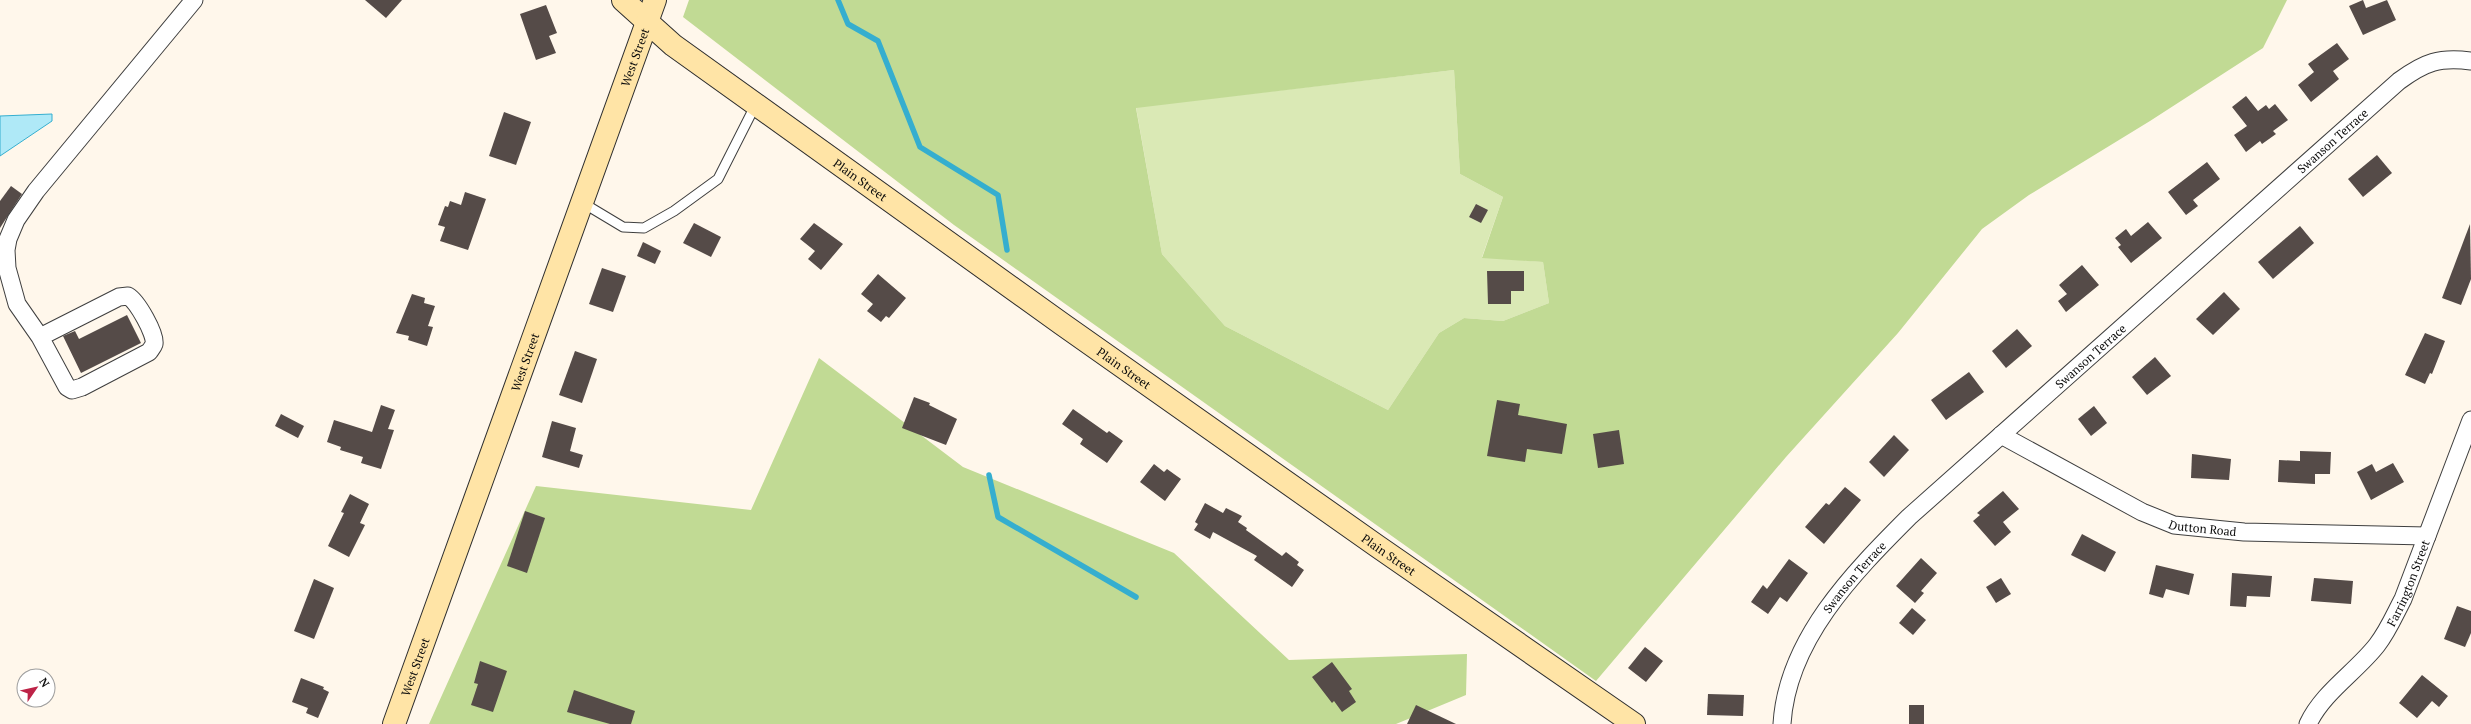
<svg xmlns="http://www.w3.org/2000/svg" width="2471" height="724" font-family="'PT Serif',serif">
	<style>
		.green { fill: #dae9b5 }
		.forest { fill: #c1da94; fill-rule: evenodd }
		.water { fill: #afe9f7; stroke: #35aecf }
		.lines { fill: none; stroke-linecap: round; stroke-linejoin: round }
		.stream { stroke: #35aecf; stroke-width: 5.5 }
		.building { fill: #554b48 }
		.lane-casing { stroke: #3f3f3f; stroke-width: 11 }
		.street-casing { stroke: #3f3f3f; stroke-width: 19 }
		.secondary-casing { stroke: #2e2e2e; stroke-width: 24 }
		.lane { stroke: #fff; stroke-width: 9 }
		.street { stroke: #fff; stroke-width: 17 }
		.secondary { stroke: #ffe4a6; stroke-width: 22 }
		.labels { text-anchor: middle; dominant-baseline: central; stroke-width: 4; stroke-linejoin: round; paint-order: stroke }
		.street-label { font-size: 12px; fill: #0c0c0c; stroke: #fff }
	</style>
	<rect width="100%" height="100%" fill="#fff7eb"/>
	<polygon class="green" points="1454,70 1460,174 1503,197 1482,257 1543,262 1549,303 1503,321 1464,318 1439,333 1388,410 1225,326 1162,254 1136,107"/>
	<g class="forest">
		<path d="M689 0H2287L2263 48 2150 121 2029 195 1982 229 1898 333 1786 457 1596 681 954 225 683 17ZM1454 70 1460 174 1503 197 1482 258 1543 262 1549 303 1503 321 1464 318 1439 333 1388 410 1225 326 1162 254 1136 108Z"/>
		<polygon points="819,358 963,467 1174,553 1289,660 1467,654 1466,695 1396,724 429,724 536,486 751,510"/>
	</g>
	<polygon class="water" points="52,114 52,121 0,156 0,116"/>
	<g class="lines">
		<g class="stream">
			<polyline points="838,0 848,24 878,41 920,147 998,195 1007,250"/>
			<polyline points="989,475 998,517 1136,597"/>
		</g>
	</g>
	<g class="building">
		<polygon points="365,0 402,0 386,18"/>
		<polygon points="2363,0 2366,8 2387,0 2396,20 2363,35 2349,6"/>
		<polygon points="546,5 557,33 549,36 556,53 536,60 520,14"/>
		<polygon points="2337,43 2349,59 2333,71 2339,79 2311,102 2298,85 2314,72 2308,64"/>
		<polygon points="2246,96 2258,111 2266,105 2269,109 2275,104 2288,120 2273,131 2276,134 2262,144 2260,141 2246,152 2234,135 2247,126 2232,107"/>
		<polygon points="504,112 531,122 516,165 489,156"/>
		<polygon points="2377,155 2392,173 2363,197 2348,179"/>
		<polygon points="2207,162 2220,179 2193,200 2198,206 2186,215 2168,192"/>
		<polygon points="11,186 22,194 0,228 0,201"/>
		<polygon points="465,192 486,199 468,250 440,241 445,227 438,225 445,206 448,207 450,201 461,205"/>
		<polygon points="1476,204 1488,210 1481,223 1469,217"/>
		<polygon points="2148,222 2162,238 2131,263 2118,247 2121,245 2115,238 2126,229 2131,236"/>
		<polygon points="694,223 721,237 711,257 683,243"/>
		<polygon points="814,223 843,244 821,270 808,259 815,251 800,239"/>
		<polygon points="2470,224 2471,279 2461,305 2442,298"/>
		<polygon points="2300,226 2314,243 2273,279 2258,262"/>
		<polygon points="643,242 661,251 655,264 637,256"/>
		<polygon points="2082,265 2099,285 2066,312 2058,301 2067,294 2059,285"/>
		<polygon points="602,268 626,276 613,312 589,304"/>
		<polygon points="1487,271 1524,271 1524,291 1511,291 1511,304 1488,304"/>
		<polygon points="878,274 906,298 889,318 886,316 881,322 867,311 873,304 861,294"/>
		<polygon points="2224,292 2240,309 2213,335 2196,319"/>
		<polygon points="412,294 425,298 424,303 435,306 428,326 433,327 427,346 408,340 409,336 396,333"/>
		<polygon points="127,315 141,343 81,373 63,336 75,331 79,339"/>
		<polygon points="2017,329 2032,346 2006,368 1992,351"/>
		<polygon points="2425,333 2445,341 2432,374 2430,373 2425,384 2405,375"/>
		<polygon points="575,351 597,359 582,403 559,395"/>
		<polygon points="2155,357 2171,376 2147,395 2132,377"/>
		<polygon points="1969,372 1984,392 1946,420 1931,400"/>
		<polygon points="914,397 930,403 929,405 957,419 946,445 902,428"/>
		<polygon points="1497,400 1520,404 1518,415 1567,424 1562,454 1527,449 1525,462 1487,456"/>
		<polygon points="381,405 395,410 388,429 394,430 381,469 361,463 363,457 340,450 341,447 327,442 334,420 372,432"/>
		<polygon points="2094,406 2107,423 2091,436 2078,419"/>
		<polygon points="1073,409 1107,433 1109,431 1123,441 1107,463 1080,444 1083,439 1062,424"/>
		<polygon points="281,414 304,426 298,438 275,426"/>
		<polygon points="552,421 576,428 570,451 583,455 579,468 542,457"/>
		<polygon points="1619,430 1624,464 1598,468 1593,434"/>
		<polygon points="1894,435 1909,450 1884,477 1869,462"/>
		<polygon points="2300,451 2331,452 2330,474 2315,474 2315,484 2278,482 2279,460 2300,461"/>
		<polygon points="2192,454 2231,459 2229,480 2191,478"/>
		<polygon points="2393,463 2404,482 2371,500 2357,472 2372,464 2376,472"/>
		<polygon points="1154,464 1164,472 1167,469 1181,479 1165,501 1140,482"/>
		<polygon points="1845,487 1861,500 1824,544 1805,527 1826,503 1829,505"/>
		<polygon points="2003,491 2019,509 2003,522 2011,532 1995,546 1973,521 1980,515 1977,513"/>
		<polygon points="350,494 369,504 360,523 365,525 349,557 328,546 344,513 341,512"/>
		<polygon points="1205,503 1223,513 1226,508 1242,516 1238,522 1247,528 1246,530 1282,556 1286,552 1299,562 1297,565 1304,570 1292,587 1254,560 1257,556 1213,532 1210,539 1194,530 1198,524 1195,522"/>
		<polygon points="525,511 545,518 527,573 507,566"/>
		<polygon points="2082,534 2116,552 2105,572 2071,555"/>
		<polygon points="1921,558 1937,573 1921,591 1924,593 1915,603 1896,586"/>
		<polygon points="1789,559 1808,573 1787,602 1780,597 1768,614 1751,602 1763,585 1767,589"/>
		<polygon points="2156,565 2194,574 2189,595 2166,589 2163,598 2149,594"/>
		<polygon points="2232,573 2272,576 2270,597 2247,596 2246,607 2230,606"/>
		<polygon points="2001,578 2011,594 1996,603 1986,587"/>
		<polygon points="2314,578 2353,581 2351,604 2311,601"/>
		<polygon points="314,579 334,588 314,639 294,631"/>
		<polygon points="2457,606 2471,611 2471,633 2465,647 2444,639"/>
		<polygon points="1912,608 1926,620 1913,635 1899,623"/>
		<polygon points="1645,647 1663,661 1646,682 1628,668"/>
		<polygon points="480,661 507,671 493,712 471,705 478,684 474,683"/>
		<polygon points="1332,662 1352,689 1349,691 1356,702 1342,712 1334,701 1332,703 1312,677"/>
		<polygon points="2422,675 2448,696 2439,707 2432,701 2417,718 2399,703"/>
		<polygon points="301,678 324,687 323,689 329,692 318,718 306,713 308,708 292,702"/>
		<polygon points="574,690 635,711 631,724 610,724 567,712"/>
		<polygon points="1708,694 1744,695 1743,716 1707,715"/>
		<polygon points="1416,705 1456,724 1407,724"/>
		<rect x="1909" y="705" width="15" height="19"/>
	</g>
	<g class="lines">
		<defs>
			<polyline id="lane" points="583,203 623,227 644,228 674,211 718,179 756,104"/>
			<g id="street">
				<path d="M40 337 119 297 128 296C137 301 156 334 154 344 153 347 151 349 149 352L82 387 72 390 67 387 40 337 17 304 7 268 6 250 8 239 16 220 36 191 194 0"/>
				<path id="s1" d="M2001 435 2142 512 2174 525 2244 532 2427 536"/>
				<path id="s2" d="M1782 724C1787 640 1853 573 1909 517L2399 81C2425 62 2439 57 2471 61"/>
				<path id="s3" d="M2308 724C2323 692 2356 672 2377 645 2388 631 2395 614 2403 599L2471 420"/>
			</g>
			<g id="secondary">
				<path id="s4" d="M623 0 673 45 1062 324 1377 546 1634 724"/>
				<path id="s5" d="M394 724 655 0"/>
			</g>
		</defs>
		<use href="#lane" class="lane-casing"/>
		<use href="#street" class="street-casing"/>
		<use href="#secondary" class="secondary-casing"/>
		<use href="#lane" class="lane"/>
		<use href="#street" class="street"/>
		<use href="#secondary" class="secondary"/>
	</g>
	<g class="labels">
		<g class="street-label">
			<text stroke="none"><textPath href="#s5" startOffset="709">West Street</textPath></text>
			<text stroke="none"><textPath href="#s2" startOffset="815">Swanson Terrace</textPath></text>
			<text stroke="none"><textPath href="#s4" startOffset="298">Plain Street</textPath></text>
			<text stroke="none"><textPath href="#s2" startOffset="491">Swanson Terrace</textPath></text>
			<text stroke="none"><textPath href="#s5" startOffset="385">West Street</textPath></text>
			<text stroke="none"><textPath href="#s4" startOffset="622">Plain Street</textPath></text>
			<text stroke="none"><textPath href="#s1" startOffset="224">Dutton Road</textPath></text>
			<text stroke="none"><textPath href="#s4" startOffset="946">Plain Street</textPath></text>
			<text stroke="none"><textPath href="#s2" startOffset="167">Swanson Terrace</textPath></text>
			<text stroke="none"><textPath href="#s3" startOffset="175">Farrington Street</textPath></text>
			<text stroke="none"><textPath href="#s5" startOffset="61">West Street</textPath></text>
		</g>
	</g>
	<g transform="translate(36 688) rotate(56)"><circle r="19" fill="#ffffff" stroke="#9e9e9e"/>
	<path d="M0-3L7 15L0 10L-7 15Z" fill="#bd2347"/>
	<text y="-6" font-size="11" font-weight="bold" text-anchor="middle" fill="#0c0c0c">N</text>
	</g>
</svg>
